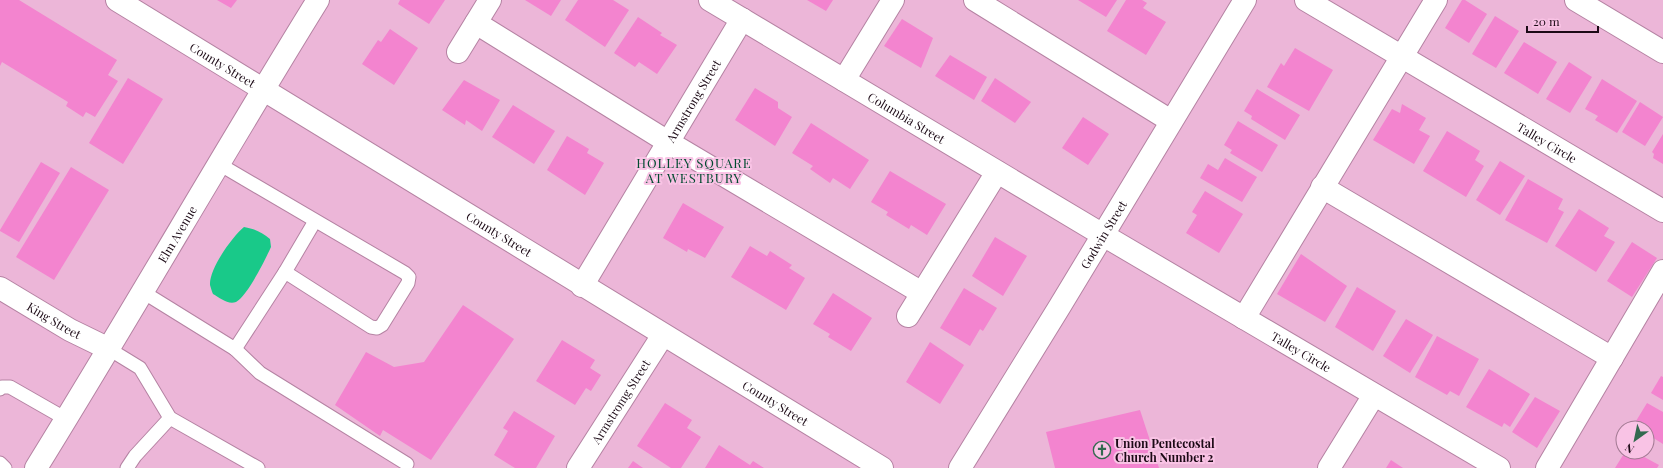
<svg xmlns="http://www.w3.org/2000/svg" width="1663" height="468" font-family="'Playfair Display',serif">
	<style>
		.water { fill: #19c989 }
		.building { fill: #f384cf }
		.lines { fill: none; stroke-linecap: round; stroke-linejoin: round }
		.service-casing { stroke: #b583a3; stroke-width: 15 }
		.minor-casing { stroke: #b583a3; stroke-width: 24 }
		.tertiary-casing { stroke: #b583a3; stroke-width: 24 }
		.secondary-casing { stroke: #b583a3; stroke-width: 24 }
		.service { stroke: #fff; stroke-width: 13 }
		.minor { stroke: #fff; stroke-width: 22 }
		.tertiary { stroke: #fff; stroke-width: 22 }
		.secondary { stroke: #fff; stroke-width: 22 }
		.labels { text-anchor: middle; dominant-baseline: central; stroke-width: 4; stroke-linejoin: round; paint-order: stroke }
		.street-label { font-size: 12px; fill: #1c0a16; stroke: #f9c3e5 }
		.poi-label { font-size: 12px; font-weight: bold; fill: #1c0a16; stroke: #f9c3e5; text-anchor: start }
		.neighbourhood-label { font-size: 13px; letter-spacing: 1px; fill: #014a2f; stroke: #f9c3e5 }
	</style>
	<rect width="100%" height="100%" fill="#ecb6d8"/>
	<path class="water" d="M244 227C255 229 261 232 270 239L271 247C266 258 247 297 236 302 228 305 220 298 213 294 212 292 211 288 210 285 209 269 232 237 244 227Z"/>
	<g class="building">
		<polygon points="0,0 19,0 117,60 108,75 118,81 95,117 86,112 83,117 66,106 68,102 2,62 0,66"/>
		<polygon points="217,0 237,0 231,8"/>
		<polygon points="400,0 445,0 429,24 398,4"/>
		<polygon points="525,0 561,0 551,16"/>
		<polygon points="578,0 613,0 629,10 605,47 565,20"/>
		<polygon points="807,0 833,0 826,11"/>
		<polygon points="1078,0 1117,0 1106,17"/>
		<polygon points="1126,0 1142,0 1147,3 1143,8 1166,22 1146,55 1107,31"/>
		<polygon points="1462,0 1465,0 1487,14 1469,43 1445,28"/>
		<polygon points="1495,16 1519,31 1496,68 1472,54"/>
		<polygon points="638,17 662,33 660,35 677,45 657,74 639,62 635,67 614,53"/>
		<polygon points="902,19 933,38 921,68 884,46"/>
		<polygon points="390,29 418,48 394,85 362,64 378,40 381,42"/>
		<polygon points="1524,42 1557,62 1538,94 1504,73"/>
		<polygon points="1295,48 1333,70 1309,111 1267,87 1281,63 1284,66"/>
		<polygon points="950,55 987,77 974,100 935,76"/>
		<polygon points="1569,62 1592,77 1570,113 1546,99"/>
		<polygon points="128,78 163,99 123,164 89,143"/>
		<polygon points="995,78 1031,102 1015,123 981,101"/>
		<polygon points="1602,79 1637,101 1617,133 1595,120 1598,116 1585,109"/>
		<polygon points="464,80 500,100 482,131 466,120 465,125 442,110"/>
		<polygon points="755,88 778,102 778,108 792,117 775,146 735,120"/>
		<polygon points="1257,89 1300,115 1285,140 1251,119 1252,116 1244,111"/>
		<polygon points="1640,102 1663,117 1645,146 1622,132"/>
		<polygon points="1402,104 1426,118 1419,130 1430,136 1414,164 1373,140 1392,109 1400,113"/>
		<polygon points="513,105 555,131 534,164 492,137"/>
		<polygon points="1083,117 1109,134 1088,165 1062,148"/>
		<polygon points="1238,121 1278,145 1262,172 1230,153 1232,150 1224,145"/>
		<polygon points="811,123 869,160 850,189 833,178 830,183 810,169 813,166 792,153"/>
		<polygon points="1447,131 1480,151 1475,160 1484,166 1466,197 1423,171"/>
		<polygon points="1663,134 1663,164 1653,158 1654,154 1652,152"/>
		<polygon points="567,136 589,149 587,153 604,163 585,195 547,170"/>
		<polygon points="1225,158 1257,177 1242,202 1200,178 1208,164 1218,170"/>
		<polygon points="1500,161 1525,176 1500,215 1476,200"/>
		<polygon points="41,162 60,173 19,242 0,231 0,230"/>
		<polygon points="71,167 109,190 54,280 16,257"/>
		<polygon points="890,171 946,204 927,235 911,225 909,229 886,215 888,212 871,202"/>
		<polygon points="1528,179 1563,199 1558,209 1564,212 1547,243 1505,220"/>
		<polygon points="1205,191 1243,214 1219,253 1186,233 1197,215 1192,212"/>
		<polygon points="683,203 724,227 705,258 688,249 687,252 663,238"/>
		<polygon points="1579,209 1609,228 1604,236 1615,242 1596,272 1555,246"/>
		<polygon points="995,237 1027,256 1003,296 972,276"/>
		<polygon points="1632,242 1657,258 1632,297 1607,281"/>
		<polygon points="750,246 767,256 770,251 792,265 789,268 805,278 786,310 731,277"/>
		<polygon points="1301,254 1347,286 1325,322 1277,294"/>
		<polygon points="1357,287 1396,311 1373,351 1335,327"/>
		<polygon points="964,288 997,308 983,331 980,329 970,346 940,328"/>
		<polygon points="833,293 872,318 851,351 828,337 830,334 813,324"/>
		<polygon points="463,305 514,339 431,460 383,430 380,436 335,405 366,352 394,367 424,362"/>
		<polygon points="1406,319 1433,335 1410,373 1383,356"/>
		<polygon points="1437,336 1479,359 1459,396 1450,391 1447,395 1415,377"/>
		<polygon points="562,340 595,360 590,368 601,375 591,391 586,388 575,405 536,381"/>
		<polygon points="930,342 964,365 940,404 906,382"/>
		<polygon points="1489,369 1530,394 1510,427 1504,423 1502,427 1466,407"/>
		<polygon points="1661,376 1663,377 1663,400 1651,393"/>
		<polygon points="1535,397 1560,411 1537,448 1512,432"/>
		<polygon points="665,403 692,420 687,428 701,437 681,468 671,468 637,446"/>
		<polygon points="1647,403 1663,412 1663,444 1647,434 1647,428 1637,428 1633,426"/>
		<polygon points="1140,410 1159,468 1055,468 1046,432"/>
		<polygon points="514,411 555,436 536,468 515,468 494,455 508,431 503,428"/>
		<polygon points="719,445 750,465 753,461 764,468 705,468"/>
		<polygon points="1625,452 1635,452 1659,465 1657,468 1615,468"/>
		<polygon points="1391,460 1403,468 1386,468"/>
		<polygon points="633,461 643,468 628,468"/>
	</g>
	<g class="lines">
		<defs>
			<g id="service">
				<polyline points="285,272 315,221"/>
				<polyline points="143,292 235,349 285,272 371,327 377,328 382,325 408,283 409,277 405,273 219,164"/>
				<polyline points="109,349 140,368 170,418 258,468"/>
				<polyline points="235,349 260,373 407,464"/>
				<polyline points="0,389 2,387 10,387 66,419"/>
				<polyline points="0,463 5,468"/>
				<polyline points="127,468 135,456 170,418"/>
			</g>
			<g id="minor">
				<path id="s1" d="M710 0 1103 235 1499 468"/>
				<polyline points="975,0 1171,121"/>
				<path id="s2" d="M1306 0 1663 211"/>
				<polyline points="1576,0 1663,52"/>
				<polyline points="476,23 668,142 922,293"/>
				<polyline points="458,52 490,0"/>
				<polyline points="844,80 893,0"/>
				<polyline points="1322,187 1612,358"/>
				<path id="s3" d="M582 286 742 19"/>
				<path id="s4" d="M0 288 70 330 109 349"/>
				<polyline points="908,316 997,172"/>
				<polyline points="1244,318 1436,0"/>
				<path id="s5" d="M578 468 663 335"/>
				<path id="s6" d="M960 468 1060 306 1245 0"/>
				<polyline points="1329,468 1374,395"/>
				<polyline points="1547,468 1663,271"/>
			</g>
			<g id="tertiary">
				<path id="s7" d="M117 0 882 468"/>
			</g>
			<g id="secondary">
				<path id="s8" d="M36 468C132 313 222 155 318 0"/>
			</g>
		</defs>
		<use href="#service" class="service-casing"/>
		<use href="#minor" class="minor-casing"/>
		<use href="#tertiary" class="tertiary-casing"/>
		<use href="#secondary" class="secondary-casing"/>
		<use href="#service" class="service"/>
		<use href="#minor" class="minor"/>
		<use href="#tertiary" class="tertiary"/>
		<use href="#secondary" class="secondary"/>
	</g>
	<defs>
		<symbol id="church-ring" viewBox="-11 -11 22 22"><circle r="9.5" fill="#f9c3e5" stroke="#33694f" stroke-width="1.5"/><path d="M-1.2-6h2.4v3.5h3.3v2.4h-3.3V6h-2.4V-.1h-3.3v-2.4h3.3Z" fill="#33694f"/></symbol>
	</defs>
	<g fill-rule="evenodd">
		<use href="#church-ring" x="1092" y="440" width="20" height="20"/>
	</g>
	<g class="labels">
		<g class="street-label">
			<text stroke="none"><textPath href="#s7" startOffset="124">County Street</textPath></text>
			<text stroke="none"><textPath href="#s3" startOffset="216">Armstrong Street</textPath></text>
			<text stroke="none"><textPath href="#s1" startOffset="229">Columbia Street</textPath></text>
			<text stroke="none"><textPath href="#s2" startOffset="280">Talley Circle</textPath></text>
			<text stroke="none"><textPath href="#s8" startOffset="273">Elm Avenue</textPath></text>
			<text stroke="none"><textPath href="#s7" startOffset="448">County Street</textPath></text>
			<text stroke="none"><textPath href="#s6" startOffset="274">Godwin Street</textPath></text>
			<text stroke="none"><textPath href="#s4" startOffset="63">King Street</textPath></text>
			<text stroke="none"><textPath href="#s1" startOffset="688">Talley Circle</textPath></text>
			<text stroke="none"><textPath href="#s5" startOffset="79">Armstromg Street</textPath></text>
			<text stroke="none"><textPath href="#s7" startOffset="772">County Street</textPath></text>
		</g>
		<g class="poi-label">
			<text x="1115" y="443">Union Pentecostal<tspan x="1115" dy="14">Church Number 2</tspan></text>
		</g>
		<g class="neighbourhood-label">
			<text x="694" y="162">HOLLEY SQUARE<tspan x="694" dy="15">AT WESTBURY</tspan></text>
		</g>
	</g>
	<g transform="translate(1635 440) rotate(213)"><circle r="19" fill="#f9c3e5" stroke="#a17992"/>
	<path d="M0-3L7 15L0 10L-7 15Z" fill="#33694f"/>
	<text y="-6" font-size="11" font-weight="bold" text-anchor="middle" fill="#1c0a16">N</text>
	</g>
	<path d="M1527 26v6h71v-6" fill="none" stroke="#1c0a16" stroke-width="2"/>
	<text x="1533" y="26" font-size="12" fill="#1c0a16" stroke="#f9c3e5" stroke-width="3" paint-order="stroke">20 m</text>
</svg>
